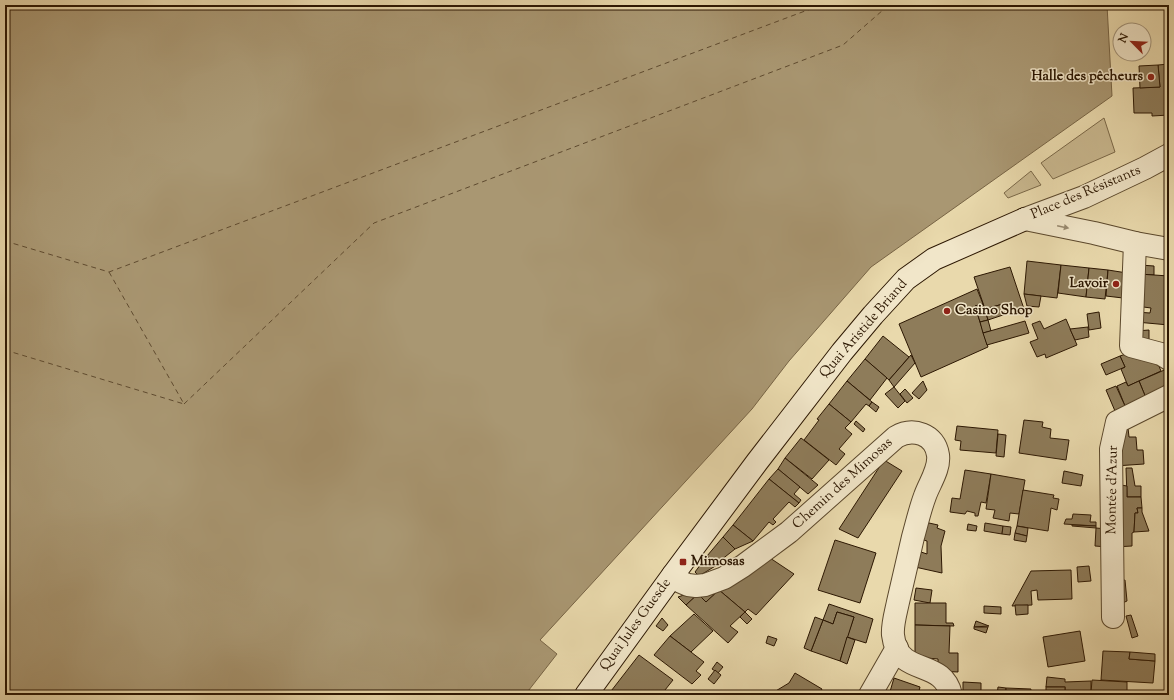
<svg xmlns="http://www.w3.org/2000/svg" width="1174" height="700" font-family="'Sorts Mill Goudy',serif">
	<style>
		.green { fill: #c9b88f; stroke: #7a6848 }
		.water { fill: #a99772; stroke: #776445 }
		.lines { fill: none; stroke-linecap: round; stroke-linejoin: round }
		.ferry { stroke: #5e4a2f; stroke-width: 1; stroke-dasharray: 5 4; stroke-linecap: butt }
		.building { fill: #8e7c5a; stroke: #2c1702 }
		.minor-casing { stroke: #5b482c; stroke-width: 24 }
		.tertiary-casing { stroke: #5b482c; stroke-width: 24 }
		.secondary-casing { stroke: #2c1702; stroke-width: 24 }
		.minor { stroke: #f1e6c9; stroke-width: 22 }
		.tertiary { stroke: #f1e6c9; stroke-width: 22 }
		.secondary { stroke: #f1e6c9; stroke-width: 22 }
		.oneway { fill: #98896f }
		.poi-dot { fill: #8f2418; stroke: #f1e6c9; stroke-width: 1.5 }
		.labels { text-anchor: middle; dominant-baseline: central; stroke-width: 3; stroke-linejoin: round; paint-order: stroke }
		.poi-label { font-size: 14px; font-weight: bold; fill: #2c1702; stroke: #f1e6c9; text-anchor: end }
		.street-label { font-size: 14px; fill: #2c1702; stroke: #f1e6c9 }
	</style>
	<rect width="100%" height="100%" fill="#e9d9ac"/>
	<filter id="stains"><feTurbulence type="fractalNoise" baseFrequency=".005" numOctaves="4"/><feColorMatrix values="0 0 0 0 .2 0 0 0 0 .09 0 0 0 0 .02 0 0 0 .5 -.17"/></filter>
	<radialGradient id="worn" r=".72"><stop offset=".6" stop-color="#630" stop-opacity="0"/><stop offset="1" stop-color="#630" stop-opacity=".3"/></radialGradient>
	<g class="green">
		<polygon points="1104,118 1115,152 1053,179 1041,163"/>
		<polygon points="1031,171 1041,185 1008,198 1004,193"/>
	</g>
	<polygon class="water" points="5,5 1107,5 1112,96 871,267 789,361 752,409 540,640 557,654 525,695 5,695"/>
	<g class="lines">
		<g class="ferry">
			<polyline points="5,241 109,272 821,5"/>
			<polyline points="109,272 184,404"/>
			<polyline points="5,350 184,404"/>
			<polyline points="184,404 374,223 843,45 883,10 885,5"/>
		</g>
	</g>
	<g class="building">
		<polygon points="1169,64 1169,115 1152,116 1152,113 1134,113 1133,88 1160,87 1158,65"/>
		<polygon points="1158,65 1160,87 1140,88 1139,66"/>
		<polygon points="1027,261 1061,265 1057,298 1024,294"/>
		<polygon points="1061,265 1089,268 1086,297 1058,293"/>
		<polygon points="1140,265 1154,266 1154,275 1139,274"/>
		<polygon points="1010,267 1024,309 1006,314 1003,304 985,309 974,277"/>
		<polygon points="1089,268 1108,270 1105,299 1086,297"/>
		<polygon points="1108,270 1127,273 1123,298 1106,296"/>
		<polygon points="1139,274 1169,276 1169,325 1136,322 1136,312 1150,313 1151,308 1136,306"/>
		<polygon points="977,289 983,304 975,306 988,347 921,377 899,324"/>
		<polygon points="1024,294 1041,296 1039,307 1027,306"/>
		<polygon points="983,304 988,320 980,322 975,306"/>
		<polygon points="1003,304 1006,314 988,320 985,309"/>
		<polygon points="1099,312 1101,328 1089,330 1087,314"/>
		<polygon points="1066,319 1077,345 1046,358 1045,354 1037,357 1030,342 1038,339 1032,324 1040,321 1044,329"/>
		<polygon points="988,320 991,331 983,333 980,322"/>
		<polygon points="1025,321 1029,333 987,345 983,333"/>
		<polygon points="1088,327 1089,337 1075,340 1070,329"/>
		<polygon points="1149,330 1149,340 1136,341 1136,331"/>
		<polygon points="883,336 909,357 889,380 865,359"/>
		<polygon points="1134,351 1153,352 1161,371 1128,386 1121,369 1125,367 1120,356"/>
		<polygon points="911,355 915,363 894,387 889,380"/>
		<polygon points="1120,356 1125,367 1106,375 1101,364"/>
		<polygon points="865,359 887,378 870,400 847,381"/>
		<polygon points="1169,368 1169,389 1146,398 1139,381"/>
		<polygon points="847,381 872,402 869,406 866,404 851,422 829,404"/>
		<polygon points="923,381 927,390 919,399 912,393"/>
		<polygon points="1139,381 1146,398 1125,406 1117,386 1126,382 1128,386"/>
		<polygon points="1116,386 1125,406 1115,411 1106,390"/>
		<polygon points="894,387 905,401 898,408 885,394"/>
		<polygon points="905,389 913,398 907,403 900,394"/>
		<polygon points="872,402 879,407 876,412 869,406"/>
		<polygon points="829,404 851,422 845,428 852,434 839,449 845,454 836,465 804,440 819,420 817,419"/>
		<polygon points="1024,420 1043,422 1042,427 1051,429 1050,438 1069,440 1066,460 1019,453"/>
		<polygon points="856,421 865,429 863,432 854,424"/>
		<polygon points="957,426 998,430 996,453 960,450 961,441 955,440"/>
		<polygon points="1117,428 1128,428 1129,437 1136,437 1137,450 1143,450 1144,464 1115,466"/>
		<polygon points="998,434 1006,435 1004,457 996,456"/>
		<polygon points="801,438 829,460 812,479 785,458"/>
		<polygon points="785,458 818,485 808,494 778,469"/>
		<polygon points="884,460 902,471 858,538 839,529"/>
		<polygon points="1126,468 1132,468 1135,486 1141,486 1141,497 1127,497"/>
		<polygon points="778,469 800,487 794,494 801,500 799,503 769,479"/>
		<polygon points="965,470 991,474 986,503 981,502 978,516 975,516 975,513 967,511 965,514 950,512 952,498 960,499"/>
		<polygon points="1064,471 1083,475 1081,486 1062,483"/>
		<polygon points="991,474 1025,480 1019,514 1010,513 1009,521 993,518 995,510 986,509"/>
		<polygon points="769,479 799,503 795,507 789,502 773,519 776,522 773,525 769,522 753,541 733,525"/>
		<polygon points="1121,485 1127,486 1127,497 1141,497 1142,508 1137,508 1138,513 1135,513 1134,532 1132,533 1132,546 1114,547"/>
		<polygon points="1023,490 1054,495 1053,498 1059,499 1057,510 1051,508 1048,531 1017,526"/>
		<polygon points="1137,508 1142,508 1142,512 1149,531 1134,532 1135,513 1138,513"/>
		<polygon points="1073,514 1091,515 1090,522 1096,522 1096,526 1064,524 1066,519 1072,519"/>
		<polygon points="920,521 938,525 937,528 945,531 941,546 942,573 915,567 912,549 927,554 927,541 917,538"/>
		<polygon points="985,523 1003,526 1002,534 984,531"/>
		<polygon points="968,524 977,526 976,531 967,530"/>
		<polygon points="733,525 753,541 735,549 723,537"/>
		<polygon points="1072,525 1096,526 1096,528 1072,526"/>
		<polygon points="1003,526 1011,527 1010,535 1002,534"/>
		<polygon points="1017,526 1028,528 1027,536 1015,533"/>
		<polygon points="1096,528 1107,529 1108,547 1095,546"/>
		<polygon points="1015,533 1027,536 1026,542 1014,540"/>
		<polygon points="723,537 735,549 716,564 707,556"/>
		<polygon points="835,540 876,553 860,603 818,590"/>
		<polygon points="764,554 794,574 756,615 748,609 745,612 719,590"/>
		<polygon points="707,556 717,565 699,576 695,572"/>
		<polygon points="1089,566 1091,581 1078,582 1077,567"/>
		<polygon points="1071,570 1072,599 1038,600 1037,590 1031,591 1032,605 1012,606 1031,571"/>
		<polygon points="1125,580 1127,601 1118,605 1116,581"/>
		<polygon points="707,587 714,595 706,602 698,594 686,605 678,597"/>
		<polygon points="916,588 932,590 930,603 914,600"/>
		<polygon points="719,590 745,612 730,626 738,632 728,643 686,605 698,594 706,602"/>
		<polygon points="915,603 946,603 946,623 953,623 954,626 915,625"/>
		<polygon points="829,604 873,619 866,643 847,637 854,617 837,612 833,624 823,620"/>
		<polygon points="1015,605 1028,605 1028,614 1016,615"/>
		<polygon points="984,606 1001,607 1001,614 984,613"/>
		<polygon points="745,612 752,619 747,624 740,617"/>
		<polygon points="837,612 854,617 840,661 811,651 823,620 833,624"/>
		<polygon points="694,614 713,631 691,652 670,636"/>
		<polygon points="1131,615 1138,636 1132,638 1126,616"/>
		<polygon points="815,617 823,620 811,651 804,648"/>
		<polygon points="662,618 668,625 663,631 656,626"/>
		<polygon points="976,621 989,626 974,627"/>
		<polygon points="915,625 950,626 949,653 958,653 958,672 938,671 938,659 915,657"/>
		<polygon points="974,627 988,627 986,633 974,629"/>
		<polygon points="1080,631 1085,661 1048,667 1043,637"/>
		<polygon points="670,636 704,662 696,671 701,675 692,684 654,655"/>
		<polygon points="768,636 777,639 774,646 766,643"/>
		<polygon points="847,637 855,640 847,664 840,661"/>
		<polygon points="1103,651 1130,652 1129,659 1155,661 1153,683 1101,680"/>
		<polygon points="1130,652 1155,654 1155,661 1129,659"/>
		<polygon points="639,655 673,680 661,695 608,695"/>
		<polygon points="717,662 723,667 718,673 712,669"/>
		<polygon points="715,670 721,675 714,684 708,679"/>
		<polygon points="795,673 822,689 819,695 769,695 789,683"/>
		<polygon points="1047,677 1065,679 1065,682 1091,681 1091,695 1065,695 1065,687 1046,687"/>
		<polygon points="894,678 920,687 918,695 889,695"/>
		<polygon points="1092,680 1127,682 1127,695 1100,695 1100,694 1091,693"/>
		<polygon points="963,682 981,683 981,695 963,693"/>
		<polygon points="998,687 1006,688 1006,695 997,695"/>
		<rect x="1046" y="687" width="19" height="8"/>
		<polygon points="1006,688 1031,689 1030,695 1006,695"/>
	</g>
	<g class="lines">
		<defs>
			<g id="minor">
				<polyline points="1135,243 1131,346 1161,354 1169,359"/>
				<path d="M673 575 681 582 688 585 696 586 705 585 724 578 743 566 789 532 896 437C913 427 935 434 938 455 940 469 929 484 925 496 920 509 917 523 913 537 908 559 903 580 898 602 896 612 892 625 893 635 894 644 898 654 905 659 921 671 945 668 951 695"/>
				<polyline points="1113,617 1111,449 1117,422 1169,396"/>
				<polyline points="870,695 897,648"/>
			</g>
			<g id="tertiary">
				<polyline points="1025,219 1084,197 1145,168 1169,155"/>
				<polyline points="1025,219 1094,233 1135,243 1169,249"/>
			</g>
			<polyline id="secondary" points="586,695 673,575 757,462 842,352 873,315 906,279 934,259 1025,219"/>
		</defs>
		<use href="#minor" class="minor-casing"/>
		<use href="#tertiary" class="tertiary-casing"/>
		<use href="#secondary" class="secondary-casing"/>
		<use href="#minor" class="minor"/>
		<use href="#tertiary" class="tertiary"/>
		<use href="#secondary" class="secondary"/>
	</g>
	<defs><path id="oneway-solid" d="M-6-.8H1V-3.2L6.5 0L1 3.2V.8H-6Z"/></defs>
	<use class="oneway" href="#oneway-solid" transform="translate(1063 227) rotate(12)"/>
	<g class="poi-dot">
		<circle cx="1151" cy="77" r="4"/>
		<circle cx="1116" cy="284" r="4"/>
		<circle cx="947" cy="311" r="4"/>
		<rect x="679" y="558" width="8" height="8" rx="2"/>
	</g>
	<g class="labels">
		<g class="poi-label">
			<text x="1143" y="77">Halle des pêcheurs</text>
			<text x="1108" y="284">Lavoir</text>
			<text x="955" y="311" text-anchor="start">Casino Shop</text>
			<text x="691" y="562" text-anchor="start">Mimosas</text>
		</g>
		<g class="street-label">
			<text transform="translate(1086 193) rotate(-23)">Place des Résistants</text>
			<text transform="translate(864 329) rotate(-49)">Quai Aristide Briand</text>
			<text transform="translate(843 484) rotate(-42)">Chemin des Mimosas</text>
			<text transform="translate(1113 490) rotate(-89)">Montée d'Azur</text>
			<text transform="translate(636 625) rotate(-54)">Quai Jules Guesde</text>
		</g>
	</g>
	<rect width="1174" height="700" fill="none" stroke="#e9d9ac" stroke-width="20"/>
	<rect x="6" y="6" width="1162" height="688" fill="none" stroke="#2c1702" stroke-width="2"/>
	<rect x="10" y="10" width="1154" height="680" fill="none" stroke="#2c1702"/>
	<g transform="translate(1132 42) rotate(294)"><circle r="19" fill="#f1e6c9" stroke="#a29379"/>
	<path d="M0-3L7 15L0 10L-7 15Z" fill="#8f2418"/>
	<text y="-6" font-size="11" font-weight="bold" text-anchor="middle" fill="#2c1702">N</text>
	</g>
	<rect width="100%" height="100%" filter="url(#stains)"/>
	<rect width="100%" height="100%" fill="url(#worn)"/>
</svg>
